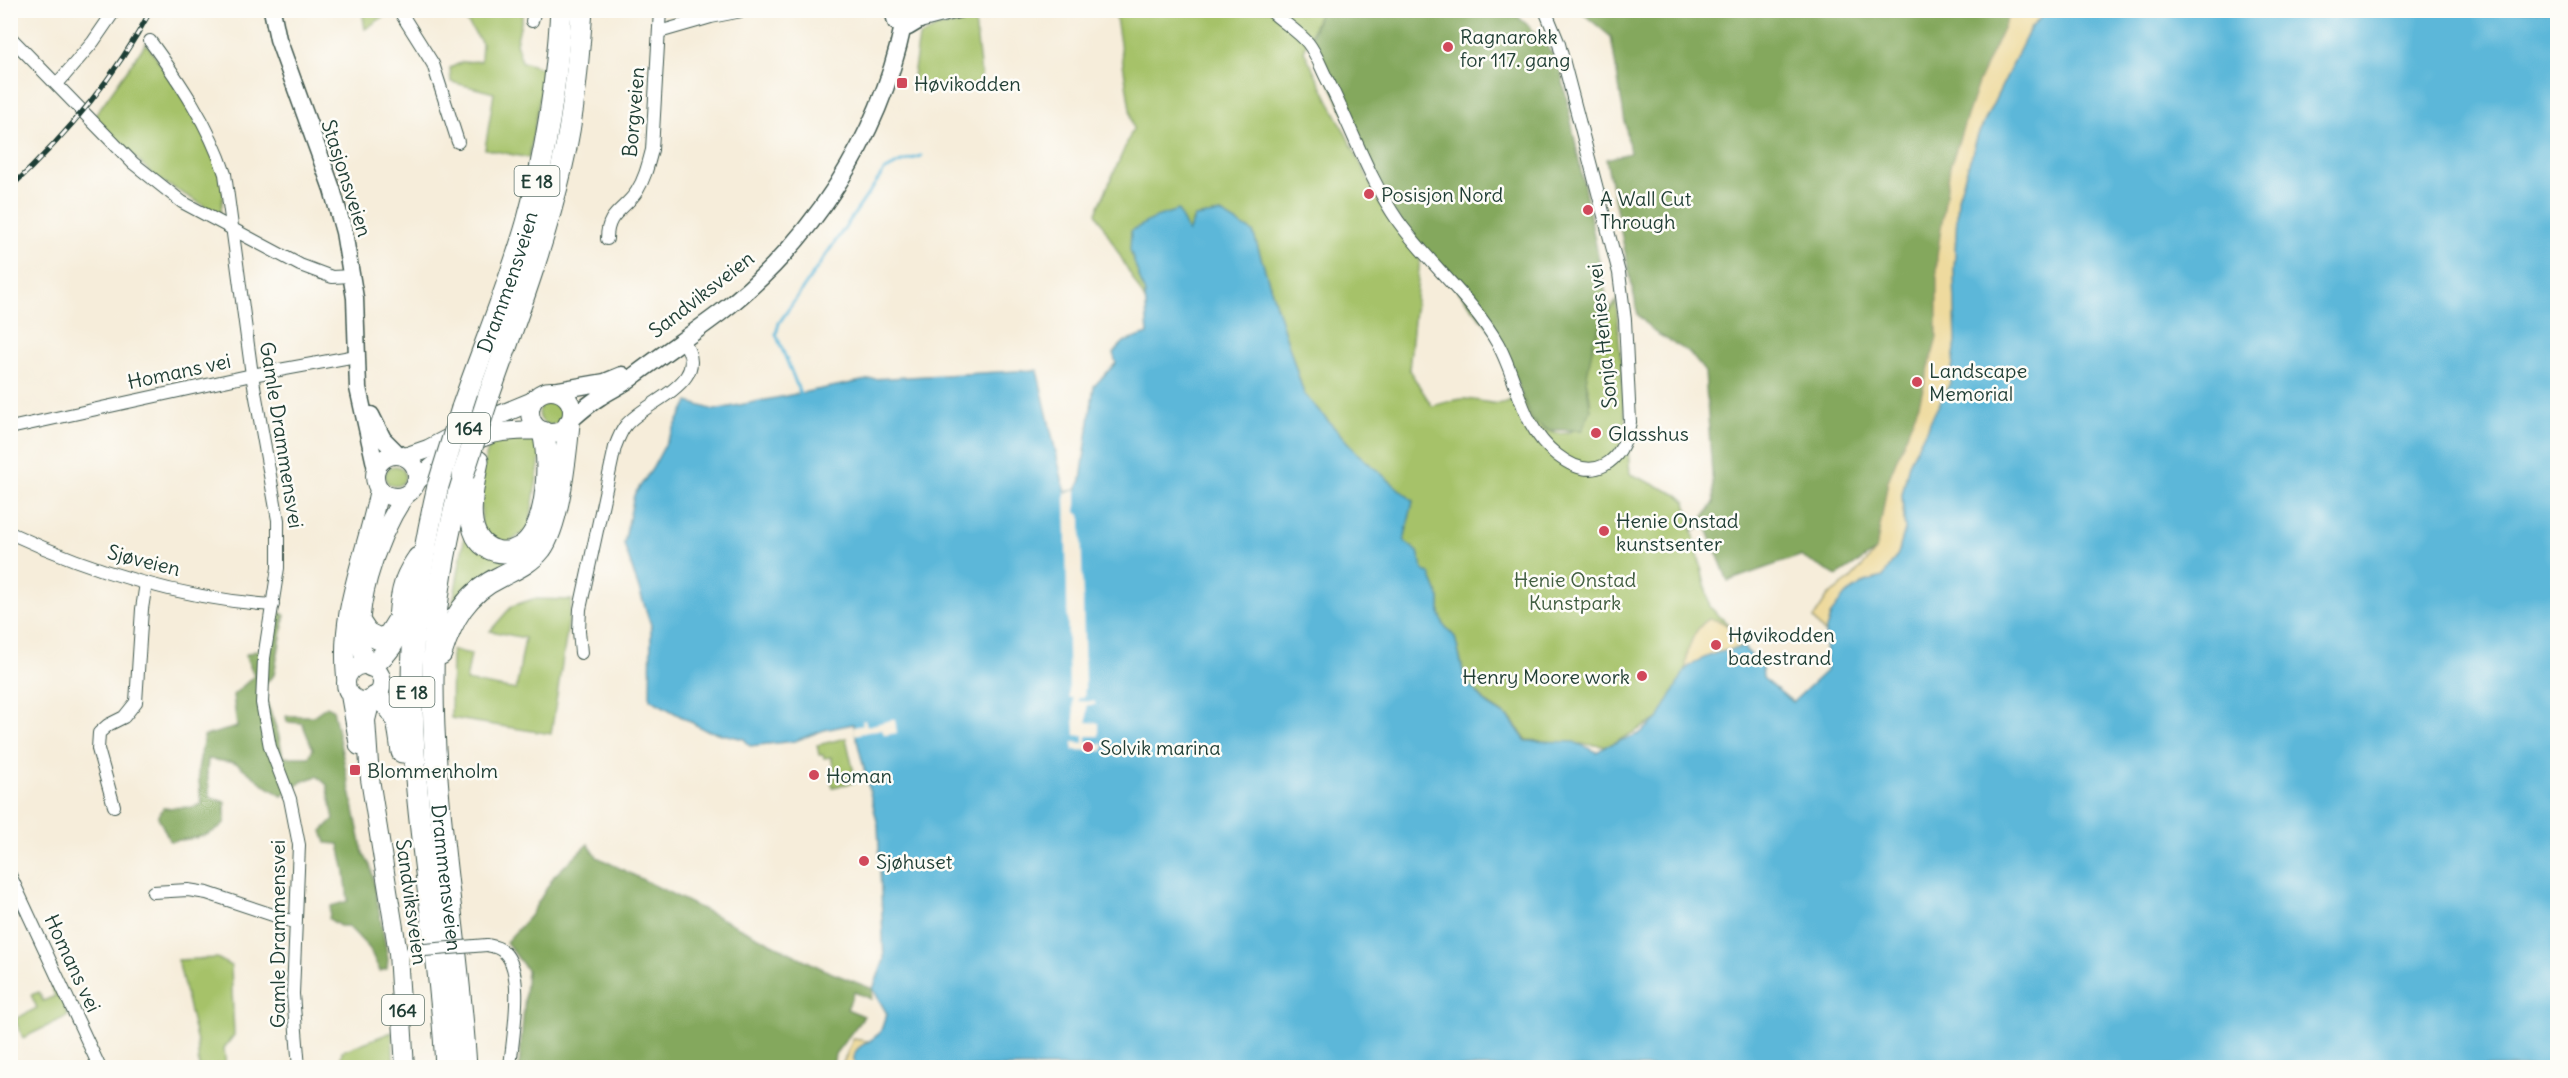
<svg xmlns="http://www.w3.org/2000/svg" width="2568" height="1078" font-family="Delius,sans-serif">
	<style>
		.green { fill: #a6c269; stroke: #62804e; stroke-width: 1.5 }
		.forest { fill: #84a85d; stroke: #527248; stroke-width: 1.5 }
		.sand { fill: #eeda9e; stroke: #868c69; stroke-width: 1.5 }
		.water { fill: #5bb7d9; stroke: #3d7a86; stroke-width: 1.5 }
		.pier { fill: #f6edda }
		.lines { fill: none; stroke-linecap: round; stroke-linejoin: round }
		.stream { stroke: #5bb7d9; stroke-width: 3 }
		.street-casing { stroke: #3f574d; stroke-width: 14 }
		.secondary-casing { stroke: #3f574d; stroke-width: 19 }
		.primary-casing { stroke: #3f574d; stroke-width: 20 }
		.highway-casing { stroke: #3f574d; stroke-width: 23 }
		.street { stroke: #fff; stroke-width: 12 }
		.secondary { stroke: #fff; stroke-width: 16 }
		.primary { stroke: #fff; stroke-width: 18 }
		.highway { stroke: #fff; stroke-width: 21 }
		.rail-casing { stroke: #1f3d34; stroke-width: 5 }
		.rail { stroke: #fdfcf7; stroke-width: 3; stroke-dasharray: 9; stroke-linecap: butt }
		.street-bridge-casing { stroke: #3f574d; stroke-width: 14; stroke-linecap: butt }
		.highway-bridge-casing { stroke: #3f574d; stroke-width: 23; stroke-linecap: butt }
		.street-bridge { stroke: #fff; stroke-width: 12 }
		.highway-bridge { stroke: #fff; stroke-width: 21 }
		.poi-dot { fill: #d1495b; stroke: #fdfcf7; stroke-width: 2 }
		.labels { text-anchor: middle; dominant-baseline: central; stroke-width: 5; stroke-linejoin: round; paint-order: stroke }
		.shield { fill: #fdfcf7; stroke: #62766e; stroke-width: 1.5 }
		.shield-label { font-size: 18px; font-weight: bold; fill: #1f3d34 }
		.poi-label { font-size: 20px; fill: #1f3d34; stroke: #fdfcf7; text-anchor: start }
		.street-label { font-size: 20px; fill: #1f3d34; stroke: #fdfcf7 }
		.park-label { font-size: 20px; fill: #415e41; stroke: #fdfcf7 }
	</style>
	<rect width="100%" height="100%" fill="#fdfcf7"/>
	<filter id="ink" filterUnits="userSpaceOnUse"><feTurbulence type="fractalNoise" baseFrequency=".0167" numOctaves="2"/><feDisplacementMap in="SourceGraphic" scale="12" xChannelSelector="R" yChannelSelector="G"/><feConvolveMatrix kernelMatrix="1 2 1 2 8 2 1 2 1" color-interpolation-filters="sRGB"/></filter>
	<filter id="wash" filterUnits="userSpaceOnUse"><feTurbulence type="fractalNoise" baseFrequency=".008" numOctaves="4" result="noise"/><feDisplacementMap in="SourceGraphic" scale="24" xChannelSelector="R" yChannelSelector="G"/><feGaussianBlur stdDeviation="1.35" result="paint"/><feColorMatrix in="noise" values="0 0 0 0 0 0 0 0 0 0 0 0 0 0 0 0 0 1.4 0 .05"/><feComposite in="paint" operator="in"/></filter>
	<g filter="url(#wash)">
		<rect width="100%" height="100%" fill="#f6edda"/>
		<g class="green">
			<polygon points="362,10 392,10 392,11 365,29"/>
			<polygon points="479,10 524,11 516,43 522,62 545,69 529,158 485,149 494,93 451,82 450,68 462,62 481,61 482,43 467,22"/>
			<path d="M1145 10 1320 11 1304 51 1379 200 1420 259 1409 370 1432 406C1442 404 1456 398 1466 399 1497 402 1495 410 1526 393 1529 401 1531 412 1535 419 1549 442 1581 436 1589 412 1594 399 1584 381 1584 367 1584 342 1603 320 1616 301L1630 474 1678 495 1686 502 1710 607 1732 628 1743 647 1715 653 1686 669 1658 719 1612 744 1606 746 1527 740 1510 718 1488 704 1465 680 1455 637 1444 625 1440 614V599L1430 575 1423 570 1418 552 1404 541 1413 501 1358 454 1304 394 1253 232 1221 213 1194 217 1188 233 1180 219 1145 294 1147 304 1096 213 1133 129 1115 11Z"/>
			<polygon points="975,22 982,84 911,89 919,37 937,27"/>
			<polygon points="146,43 195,113 226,182 220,215 156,178 94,117"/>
			<circle cx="551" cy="413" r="12"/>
			<polygon points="529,438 536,442 541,452 529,529 504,546 481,534 482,470 490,442"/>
			<circle cx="395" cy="476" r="10"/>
			<polygon points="465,534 516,557 452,608"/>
			<polygon points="533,599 572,600 551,734 451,718 452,650 471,654 466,681 516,690 525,638 490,631 512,606"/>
			<polygon points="846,738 856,782 833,787 831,780 836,778 831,757 824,758 823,755 819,755 817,745"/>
			<polygon points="217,958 231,966 234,1035 224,1048 226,1067 199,1067 197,1042 178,960"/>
			<polygon points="56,983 68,1016 23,1038 15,1019 37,1008 31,995 39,992 43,1001 55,996 51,986"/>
			<polygon points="392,1032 394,1067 340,1067 342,1051"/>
		</g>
		<g class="forest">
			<polygon points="1320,11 1511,11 1530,27 1559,61 1609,310 1594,339 1586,381 1591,410 1582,430 1548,430 1532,421 1501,343 1386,203 1310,41"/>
			<polygon points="1580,11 2011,11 1978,83 1950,167 1937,257 1937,338 1919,404 1888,481 1876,551 1837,576 1800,556 1728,581 1706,526 1693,531 1714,503 1705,372 1689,352 1654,332 1638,315 1606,159 1630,153 1611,37"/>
			<path d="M276 610 285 615 274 675 261 687 278 733 283 757H309L313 749 302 723 287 722 286 716H313L327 706 333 709 363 853 371 867 388 959 387 969 380 971 369 948 348 926H340L329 919 331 906 348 901 345 872 339 844 326 843 322 831 334 819 327 785 317 776 303 781 282 796 266 786 236 763 208 759 207 771 210 797 225 802V822C211 838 191 839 170 841L158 817 163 808 193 807 201 804 198 770 204 736 237 727 233 695 254 676 245 655 260 649Z"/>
			<polygon points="588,844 597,857 827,971 873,989 871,999 854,992 847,1009 864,1016 835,1054 833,1067 519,1067 527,970 506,942 530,916 554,876"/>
		</g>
		<g class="sand">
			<polygon points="2011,11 2047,11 2030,29 1978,134 1958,198 1954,271 1956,342 1950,383 1909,463 1902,495 1905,530 1898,554 1883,577 1865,582 1831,614 1825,633 1813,619 1828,596 1850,580 1876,551 1888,481 1919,404 1937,338 1937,257 1950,167 1978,83"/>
			<path d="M1709 619C1728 620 1734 632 1743 647 1722 654 1705 656 1686 669 1686 651 1693 628 1709 619Z"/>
			<path d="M853 1039 868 1041C857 1049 851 1054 856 1067L841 1068Z"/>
		</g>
		<path class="water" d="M2047 11H2557V1067H856C847 1044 870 1046 880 1032 883 1027 884 1019 887 1014L873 989 884 960 878 825 853 724 824 730 795 741 750 746 744 739 705 730 650 699 651 625 624 544 634 495 652 469 688 402 714 410 872 379 1037 370 1065 492 1076 490 1081 480 1094 386 1116 363 1113 353 1124 342 1148 334 1145 294 1130 250 1131 231 1156 217 1178 210 1188 232 1195 217 1221 213 1253 232 1304 394 1358 454 1413 501 1404 541 1418 552 1423 570 1430 574 1440 599V614L1444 625 1455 637 1465 680 1488 705 1509 718 1526 741 1574 742 1597 752 1606 746 1639 734 1658 719 1686 669 1695 662 1716 653 1743 647 1762 666 1763 678 1793 702 1826 671 1825 633 1831 614 1845 595 1865 582 1883 577 1898 554 1905 530 1902 495 1909 463 1950 383 1956 342 1954 271 1958 198 1978 135 2030 29Z"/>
		<g class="pier">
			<polygon points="1076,490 1076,512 1081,516 1081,521 1085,687 1084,698 1079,698 1078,701 1095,702 1095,705 1087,705 1087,722 1099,723 1099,736 1087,736 1087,743 1104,744 1103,751 1073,750 1073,742 1084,743 1084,736 1075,735 1073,698 1069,698 1065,493"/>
			<polygon points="895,719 897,733 885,735 881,729 855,735 853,727 863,725 862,721 865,720 867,726"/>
		</g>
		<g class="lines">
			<polyline class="stream" points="800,393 776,334 779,323 884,171 899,163 921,156"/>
		</g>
	</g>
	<g filter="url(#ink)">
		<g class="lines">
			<defs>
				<g id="street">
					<polyline points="399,10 433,64 458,142"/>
					<path d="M1270 10C1282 22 1297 30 1308 43 1317 54 1322 71 1329 83 1352 129 1369 179 1398 221 1429 264 1472 298 1498 344 1519 382 1520 426 1557 455 1594 484 1622 464 1630 422L1625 320 1619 273 1559 44 1545 10"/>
					<polyline points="532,21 535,10"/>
					<polyline points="916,23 966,10"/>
					<polyline points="659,32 711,17 747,10"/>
					<polyline points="10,37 133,163 182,202 300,265 332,277 352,276"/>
					<path d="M150 41C180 82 209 125 225 174L252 375 278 520V568L264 658 262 703 270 747 290 799 299 845 293 994 299 1068"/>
					<polyline points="57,84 93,42 115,10"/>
					<path d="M607 239C607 212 624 211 637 191 645 178 648 165 652 150L660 10"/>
					<polyline points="10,428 252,375 356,356"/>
					<path d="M10 533C92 571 183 599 273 605"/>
					<path d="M581 653 579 631 580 609 615 447C618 439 621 431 626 425 648 399 715 382 682 340"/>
					<polyline points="114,806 98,749 99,733 108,725 124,717 136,702 142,609 146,583"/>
					<polyline points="10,875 100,1068"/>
					<polyline points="153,892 188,890 207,893 294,922"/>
					<path d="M487 945C493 946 500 948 504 952 526 973 512 1038 510 1068"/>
				</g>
				<g id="secondary">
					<polyline points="272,10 278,39 332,189 344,232 355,298 358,388 376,469"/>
					<polyline points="893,10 896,22 908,27 918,21 920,10"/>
					<polyline points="553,391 605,382 622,375"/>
					<polyline points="371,415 383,439 399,455"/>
					<path d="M572 419C581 411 590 403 600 397 612 389 625 384 635 375 663 354 692 334 720 313 811 243 879 139 903 26"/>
				</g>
				<g id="primary">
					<circle cx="551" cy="412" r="21"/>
					<circle cx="396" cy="476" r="21"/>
					<polyline points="405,457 428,449 466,429 533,401"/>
					<path d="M416 482C435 462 465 443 492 434 507 430 524 431 540 430"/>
					<circle cx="364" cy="683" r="18"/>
					<path d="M366 665C348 614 377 538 405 495"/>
					<path d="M346 677C339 606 367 555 379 489"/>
					<polyline points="350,695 359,746"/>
					<polyline points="371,700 366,720 370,779 398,953 405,1068"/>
				</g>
				<g id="highway">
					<path d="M488 398C515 321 544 245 562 166 574 115 578 63 582 10"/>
					<path id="s1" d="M462 408C483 347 509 286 527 223 546 153 557 82 561 10"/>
					<path d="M478 461C473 488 459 541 496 551 506 554 519 550 526 543 549 520 550 461 543 432"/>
					<path id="s2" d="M463 475C449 529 437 584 434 641 427 783 458 925 466 1068"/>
					<path d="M438 486C423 551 412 617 412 684 411 811 440 940 446 1068"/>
					<polyline points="361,624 367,633 379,639 389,635 397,622"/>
					<path d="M441 654C452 620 466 593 500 577 515 569 530 563 541 549 559 525 566 455 569 424"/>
					<path d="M371 666C411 636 392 623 405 583 407 574 413 566 418 558"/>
					<path d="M375 697C400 711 398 726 402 752"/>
				</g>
			</defs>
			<use href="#street" class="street-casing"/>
			<use href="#secondary" class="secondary-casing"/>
			<use href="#primary" class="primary-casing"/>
			<use href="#highway" class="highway-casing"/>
			<use href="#street" class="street"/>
			<use href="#secondary" class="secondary"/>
			<use href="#primary" class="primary"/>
			<use href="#highway" class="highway"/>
			<defs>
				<path id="rail" d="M10 188C66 136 115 77 151 10"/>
			</defs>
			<use href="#rail" class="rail-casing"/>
			<use href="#rail" class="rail"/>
			<defs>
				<polyline id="street-bridge" points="412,951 487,945"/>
				<g id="highway-bridge">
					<polyline points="463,475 488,398"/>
					<polyline points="438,486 462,408"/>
				</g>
			</defs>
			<use href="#street-bridge" class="street-bridge-casing"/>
			<use href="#highway-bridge" class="highway-bridge-casing"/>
			<use href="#street-bridge" class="street-bridge"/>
			<use href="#highway-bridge" class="highway-bridge"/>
		</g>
	</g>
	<g class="poi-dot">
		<circle cx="1448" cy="47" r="6"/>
		<rect x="896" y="77" width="12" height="12" rx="3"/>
		<circle cx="1369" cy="194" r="6"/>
		<circle cx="1588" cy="210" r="6"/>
		<circle cx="1917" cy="382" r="6"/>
		<circle cx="1596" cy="433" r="6"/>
		<circle cx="1604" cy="531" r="6"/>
		<circle cx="1716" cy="645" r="6"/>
		<circle cx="1642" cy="676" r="6"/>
		<circle cx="1088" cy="747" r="6"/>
		<rect x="349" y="764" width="12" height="12" rx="3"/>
		<circle cx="814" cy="775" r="6"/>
		<circle cx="864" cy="861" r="6"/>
	</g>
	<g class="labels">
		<g class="shield">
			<rect x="514.5" y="166" width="45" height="30" rx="4.5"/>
			<rect x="448" y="413" width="42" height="30" rx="4.5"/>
			<rect x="389.5" y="677" width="45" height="30" rx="4.5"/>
			<rect x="382" y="995" width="42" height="30" rx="4.5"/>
		</g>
		<g class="shield-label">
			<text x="537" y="181">E 18</text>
			<text x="469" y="428">164</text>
			<text x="412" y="692">E 18</text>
			<text x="403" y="1010">164</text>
		</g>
		<g class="poi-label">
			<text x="1460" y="36">Ragnarokk<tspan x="1460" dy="23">for 117. gang</tspan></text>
			<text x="914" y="83">Høvikodden</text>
			<text x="1381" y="194">Posisjon Nord</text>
			<text x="1600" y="198">A Wall Cut<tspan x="1600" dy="23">Through</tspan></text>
			<text x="1929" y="370">Landscape<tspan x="1929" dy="23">Memorial</tspan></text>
			<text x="1608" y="433">Glasshus</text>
			<text x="1616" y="520">Henie Onstad<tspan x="1616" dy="23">kunstsenter</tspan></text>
			<text x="1728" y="634">Høvikodden<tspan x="1728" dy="23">badestrand</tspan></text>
			<text x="1630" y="676" text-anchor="end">Henry Moore work</text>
			<text x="1100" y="747">Solvik marina</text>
			<text x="367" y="770">Blommenholm</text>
			<text x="826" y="775">Homan</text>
			<text x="876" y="861">Sjøhuset</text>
		</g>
		<g class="street-label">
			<text transform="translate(633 112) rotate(-85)">Borgveien</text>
			<text transform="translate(347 178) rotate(72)">Stasjonsveien</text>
			<text stroke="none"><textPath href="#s1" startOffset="134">Drammensveien</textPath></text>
			<text transform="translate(701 294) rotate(-38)">Sandviksveien</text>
			<text transform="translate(1602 336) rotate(-96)">Sonja Henies vei</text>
			<text transform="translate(179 371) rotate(-12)">Homans vei</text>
			<text transform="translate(282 435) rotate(81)">Gamle Drammensvei</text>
			<text transform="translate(144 560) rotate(14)">Sjøveien</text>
			<text stroke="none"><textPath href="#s2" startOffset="406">Drammensveien</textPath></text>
			<text transform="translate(412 902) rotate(82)">Sandviksveien</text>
			<text transform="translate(277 934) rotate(-90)">Gamle Drammensvei</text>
			<text transform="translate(73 963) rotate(65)">Homans vei</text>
		</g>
		<g class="park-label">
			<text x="1575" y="579">Henie Onstad<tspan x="1575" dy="23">Kunstpark</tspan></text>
		</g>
	</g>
	<rect width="2568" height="1078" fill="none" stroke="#fdfcf7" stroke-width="36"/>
</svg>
